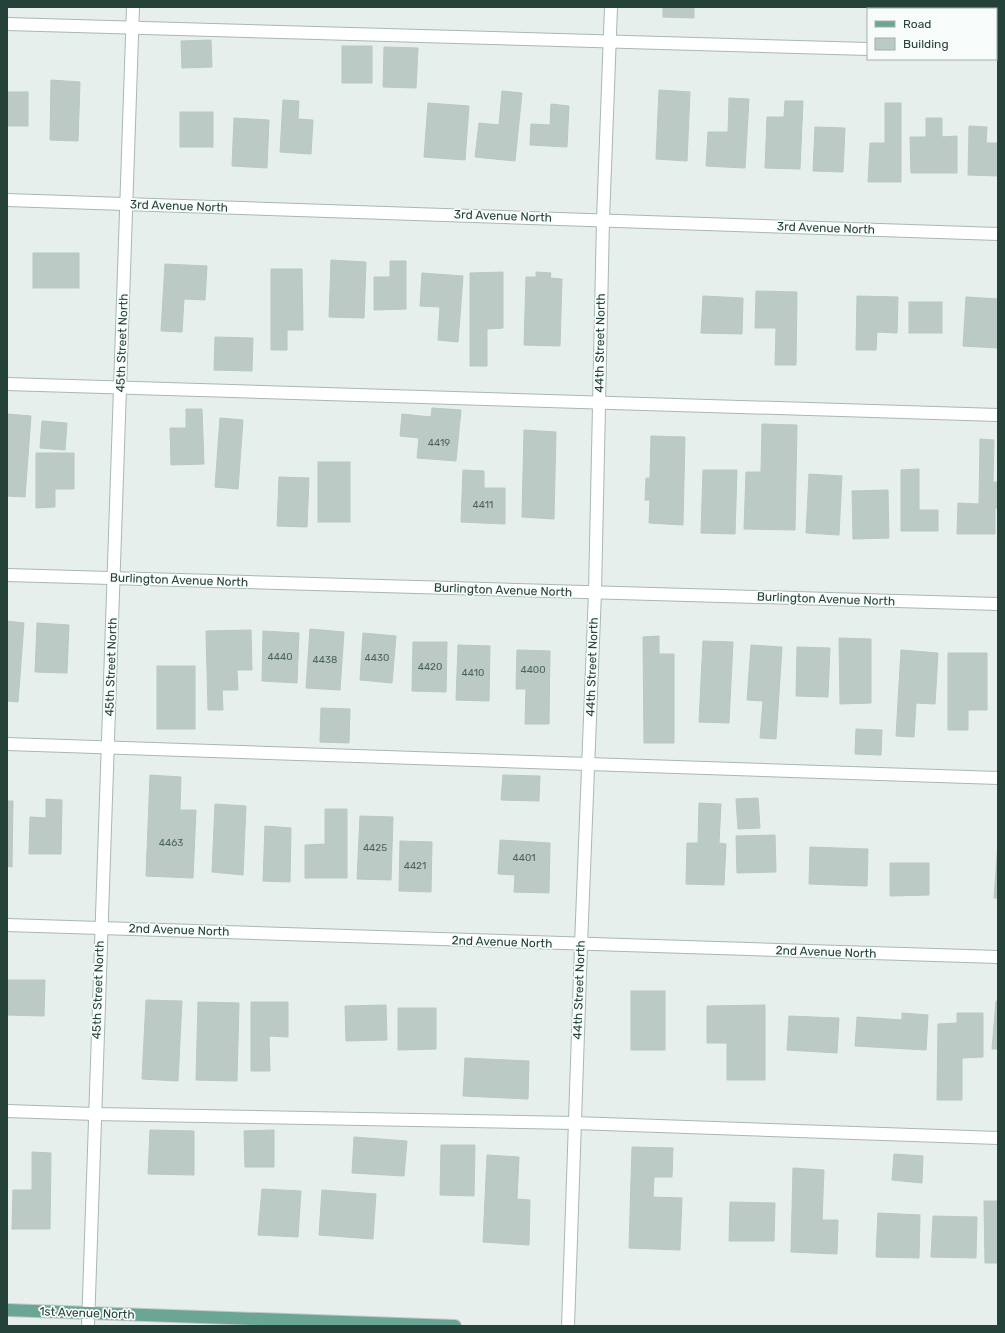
<svg xmlns="http://www.w3.org/2000/svg" width="1005" height="1333" font-family="Rubik,sans-serif">
	<style>
		.building { fill: #bbcac4; stroke: #b8c9c2 }
		.lines { fill: none; stroke-linecap: round; stroke-linejoin: round }
		.lane-casing { stroke: #a8b8b2; stroke-width: 14 }
		.street-casing { stroke: #a8b8b2; stroke-width: 14 }
		.primary-casing { stroke: #c2cac8; stroke-width: 14 }
		.lane { stroke: #fff; stroke-width: 12 }
		.street { stroke: #fff; stroke-width: 12 }
		.primary { stroke: #6aa596; stroke-width: 12 }
		.labels { text-anchor: middle; dominant-baseline: central; stroke-width: 3.5; stroke-linejoin: round; paint-order: stroke }
		.number-label { font-size: 10px; fill: #4a645c }
		.street-label { font-size: 12px; fill: #24423a; stroke: #f7fbf9 }
	</style>
	<rect width="100%" height="100%" fill="#e6efeb"/>
	<g class="building">
		<polygon points="663,7 694,7 694,18 663,17"/>
		<polygon points="211,40 212,67 182,68 181,41"/>
		<rect x="342" y="46" width="30" height="37"/>
		<polygon points="384,47 418,48 416,88 383,87"/>
		<polygon points="51,80 80,82 78,141 50,140"/>
		<polygon points="659,90 690,92 687,161 656,159"/>
		<polygon points="502,91 522,93 515,161 475,157 479,123 499,125"/>
		<rect x="7" y="92" width="21" height="34"/>
		<polygon points="729,98 749,99 745,168 706,166 708,132 728,132"/>
		<polygon points="283,100 299,101 298,119 313,120 311,154 280,152"/>
		<polygon points="785,101 803,101 800,169 765,168 767,117 784,117"/>
		<polygon points="428,103 469,106 465,160 424,157"/>
		<polygon points="885,103 901,103 901,182 868,182 870,143 885,143"/>
		<polygon points="551,104 569,106 567,147 530,145 531,124 550,125"/>
		<rect x="180" y="112" width="33" height="35"/>
		<polygon points="234,118 269,120 267,168 232,166"/>
		<polygon points="926,118 942,118 942,137 957,136 957,173 911,173 910,137 926,137"/>
		<polygon points="969,126 987,127 986,143 998,143 998,176 968,175"/>
		<polygon points="815,127 845,128 843,172 813,171"/>
		<rect x="33" y="253" width="46" height="35"/>
		<polygon points="331,260 366,262 364,318 329,317"/>
		<polygon points="390,261 406,261 406,309 374,310 374,277 390,277"/>
		<polygon points="165,264 207,266 205,300 184,299 182,332 161,331"/>
		<polygon points="271,269 302,269 303,330 287,330 287,350 271,350"/>
		<polygon points="503,272 503,328 487,329 487,366 470,366 470,273"/>
		<polygon points="536,272 551,273 550,278 562,279 560,346 524,345 526,277 536,277"/>
		<polygon points="422,273 463,276 458,342 438,340 440,307 420,306"/>
		<polygon points="756,291 797,292 796,365 775,365 776,328 755,328"/>
		<polygon points="703,296 743,298 742,334 701,333"/>
		<polygon points="857,296 898,297 897,333 877,332 876,350 856,350"/>
		<polygon points="966,297 998,299 998,348 963,346"/>
		<rect x="909" y="302" width="33" height="31"/>
		<polygon points="215,337 253,338 252,371 214,370"/>
		<polygon points="432,408 461,410 456,461 417,458 419,438 400,436 402,414 431,417"/>
		<polygon points="186,409 202,409 204,464 171,465 170,428 186,428"/>
		<polygon points="7,414 31,416 25,497 7,496"/>
		<polygon points="220,418 243,420 238,489 215,487"/>
		<polygon points="42,421 67,423 65,450 40,448"/>
		<polygon points="762,424 797,425 795,530 744,529 746,472 761,472"/>
		<polygon points="524,430 556,432 554,519 522,517"/>
		<polygon points="651,436 685,437 683,525 649,523 650,500 645,500 646,478 650,478"/>
		<polygon points="980,439 994,440 993,482 998,482 998,508 995,508 995,534 957,534 958,503 979,504"/>
		<polygon points="36,453 74,453 74,489 55,489 55,507 36,508"/>
		<rect x="318" y="462" width="32" height="60"/>
		<polygon points="919,469 919,510 938,510 938,531 901,531 901,470"/>
		<polygon points="463,470 484,471 484,488 505,488 505,524 461,522"/>
		<polygon points="703,470 737,470 735,534 701,533"/>
		<polygon points="809,474 842,476 839,535 806,533"/>
		<polygon points="279,477 309,478 307,527 277,526"/>
		<polygon points="888,490 889,538 853,539 852,491"/>
		<polygon points="7,621 24,623 18,702 7,701"/>
		<polygon points="37,623 69,625 67,673 35,672"/>
		<polygon points="310,629 344,632 340,690 306,688"/>
		<polygon points="251,630 252,670 237,670 238,690 222,690 223,710 208,710 206,631"/>
		<polygon points="263,631 299,633 297,683 262,681"/>
		<polygon points="363,633 396,636 392,683 360,680"/>
		<polygon points="659,636 659,654 674,654 674,743 644,743 643,637"/>
		<polygon points="839,638 871,639 871,703 840,704"/>
		<polygon points="703,641 733,642 729,723 699,722"/>
		<polygon points="413,642 447,642 446,692 412,691"/>
		<polygon points="458,645 490,646 489,701 456,700"/>
		<polygon points="751,645 782,647 776,739 760,738 763,701 747,700"/>
		<polygon points="797,647 830,648 828,697 796,696"/>
		<polygon points="517,650 550,651 549,724 525,724 526,689 516,689"/>
		<polygon points="901,650 938,653 935,704 916,703 914,737 896,736"/>
		<polygon points="948,653 987,653 987,710 968,710 968,730 948,730"/>
		<rect x="157" y="666" width="38" height="63"/>
		<polygon points="321,708 350,709 349,743 320,742"/>
		<polygon points="856,729 882,730 881,755 855,754"/>
		<polygon points="150,775 181,777 180,810 196,810 193,878 146,876"/>
		<polygon points="503,775 540,776 539,801 501,800"/>
		<polygon points="758,798 760,828 738,829 736,799"/>
		<polygon points="46,799 62,800 61,854 29,854 30,817 46,818"/>
		<polygon points="7,801 13,801 12,867 7,866"/>
		<polygon points="699,803 721,804 719,843 726,844 724,885 686,884 687,843 698,843"/>
		<polygon points="215,804 246,806 243,875 212,872"/>
		<polygon points="325,809 347,809 347,878 305,878 305,845 325,844"/>
		<polygon points="360,816 393,817 391,880 357,879"/>
		<polygon points="265,826 291,828 290,882 263,881"/>
		<polygon points="775,835 776,872 737,873 736,836"/>
		<polygon points="500,840 550,843 549,893 514,892 515,875 498,874"/>
		<polygon points="400,841 432,842 431,892 399,891"/>
		<polygon points="998,842 998,898 994,898"/>
		<polygon points="810,847 868,849 867,886 809,884"/>
		<polygon points="890,863 929,863 929,895 890,896"/>
		<polygon points="7,980 45,980 44,1016 7,1015"/>
		<rect x="631" y="991" width="34" height="59"/>
		<polygon points="146,1000 182,1001 178,1081 142,1079"/>
		<polygon points="996,1001 998,1001 998,1049 992,1049"/>
		<polygon points="198,1002 239,1003 237,1081 196,1080"/>
		<polygon points="251,1002 288,1002 288,1037 269,1036 270,1071 251,1071"/>
		<polygon points="386,1005 387,1040 346,1041 345,1006"/>
		<polygon points="765,1005 765,1080 727,1080 727,1043 707,1043 707,1006"/>
		<polygon points="398,1008 436,1008 436,1049 398,1050"/>
		<polygon points="902,1013 928,1015 926,1050 855,1046 857,1017 902,1020"/>
		<polygon points="957,1013 983,1013 983,1057 962,1058 962,1100 937,1100 938,1024 957,1023"/>
		<polygon points="789,1016 839,1018 837,1053 787,1050"/>
		<polygon points="465,1058 529,1061 528,1099 463,1096"/>
		<polygon points="150,1130 194,1131 194,1175 148,1174"/>
		<polygon points="274,1130 274,1167 245,1167 244,1131"/>
		<polygon points="354,1137 407,1141 404,1176 352,1173"/>
		<polygon points="441,1145 475,1145 474,1196 440,1195"/>
		<polygon points="632,1147 673,1148 672,1177 654,1177 653,1197 682,1198 680,1250 629,1248"/>
		<polygon points="32,1152 51,1153 50,1229 12,1229 13,1190 32,1190"/>
		<polygon points="894,1154 923,1156 922,1183 892,1180"/>
		<polygon points="487,1155 519,1157 517,1199 530,1200 529,1245 483,1242"/>
		<polygon points="793,1168 824,1170 822,1220 838,1220 837,1254 791,1252"/>
		<polygon points="262,1189 301,1191 298,1237 258,1235"/>
		<polygon points="322,1190 376,1194 373,1239 319,1235"/>
		<polygon points="984,1201 998,1201 998,1263 985,1263"/>
		<polygon points="730,1202 775,1203 774,1241 729,1241"/>
		<polygon points="878,1213 920,1215 919,1258 876,1257"/>
		<polygon points="933,1216 977,1217 976,1258 931,1257"/>
	</g>
	<g class="lines">
		<defs>
			<g id="lane">
				<polyline points="7,24 868,49"/>
				<polyline points="996,52 998,53"/>
				<polyline points="7,384 998,415"/>
				<polyline points="7,744 998,778"/>
				<polyline points="7,1111 95,1114 575,1123 998,1138"/>
			</g>
			<g id="street">
				<polyline points="7,200 998,234"/>
				<polyline points="7,575 998,604"/>
				<polyline points="7,925 998,957"/>
				<polyline points="88,1326 133,7"/>
				<polyline points="568,1326 581,945 595,592 603,220 611,7"/>
			</g>
			<polyline id="primary" points="7,1310 455,1326"/>
		</defs>
		<use href="#lane" class="lane-casing"/>
		<use href="#street" class="street-casing"/>
		<use href="#primary" class="primary-casing"/>
		<use href="#lane" class="lane"/>
		<use href="#street" class="street"/>
		<use href="#primary" class="primary"/>
	</g>
	<g class="labels">
		<g class="number-label">
			<text x="439" y="443">4419</text>
			<text x="483" y="505">4411</text>
			<text x="280" y="657">4440</text>
			<text x="377" y="658">4430</text>
			<text x="325" y="660">4438</text>
			<text x="430" y="667">4420</text>
			<text x="533" y="670">4400</text>
			<text x="473" y="673">4410</text>
			<text x="171" y="843">4463</text>
			<text x="375" y="848">4425</text>
			<text x="524" y="858">4401</text>
			<text x="415" y="866">4421</text>
		</g>
		<g class="street-label">
			<text transform="translate(179 206) rotate(2)">3rd Avenue North</text>
			<text transform="translate(503 216) rotate(2)">3rd Avenue North</text>
			<text transform="translate(826 228) rotate(2)">3rd Avenue North</text>
			<text transform="translate(122 343) rotate(-88)">45th Street North</text>
			<text transform="translate(600 343) rotate(-89)">44th Street North</text>
			<text transform="translate(179 580) rotate(2)">Burlington Avenue North</text>
			<text transform="translate(503 590) rotate(2)">Burlington Avenue North</text>
			<text transform="translate(826 599) rotate(2)">Burlington Avenue North</text>
			<text transform="translate(111 667) rotate(-88)">45th Street North</text>
			<text transform="translate(592 667) rotate(-88)">44th Street North</text>
			<text transform="translate(179 930) rotate(2)">2nd Avenue North</text>
			<text transform="translate(502 942) rotate(2)">2nd Avenue North</text>
			<text transform="translate(826 952) rotate(2)">2nd Avenue North</text>
			<text transform="translate(98 990) rotate(-88)">45th Street North</text>
			<text transform="translate(579 990) rotate(-88)">44th Street North</text>
			<text transform="translate(87 1313) rotate(2)">1st Avenue North</text>
		</g>
	</g>
	<rect width="1005" height="1333" fill="none" stroke="#24423a" stroke-width="16"/>
	<rect x="867" y="8" width="130" height="52" fill="#f7fbf9" stroke="#a3b1ad"/>
	<rect x="875" y="21" width="20" height="6" fill="#6aa596" stroke="#a3b1ad"/>
	<text x="903" y="28" font-size="12" fill="#24423a">Road</text>
	<rect x="875" y="38" width="20" height="12" fill="#bbcac4" stroke="#a3b1ad"/>
	<text x="903" y="48" font-size="12" fill="#24423a">Building</text>
</svg>
